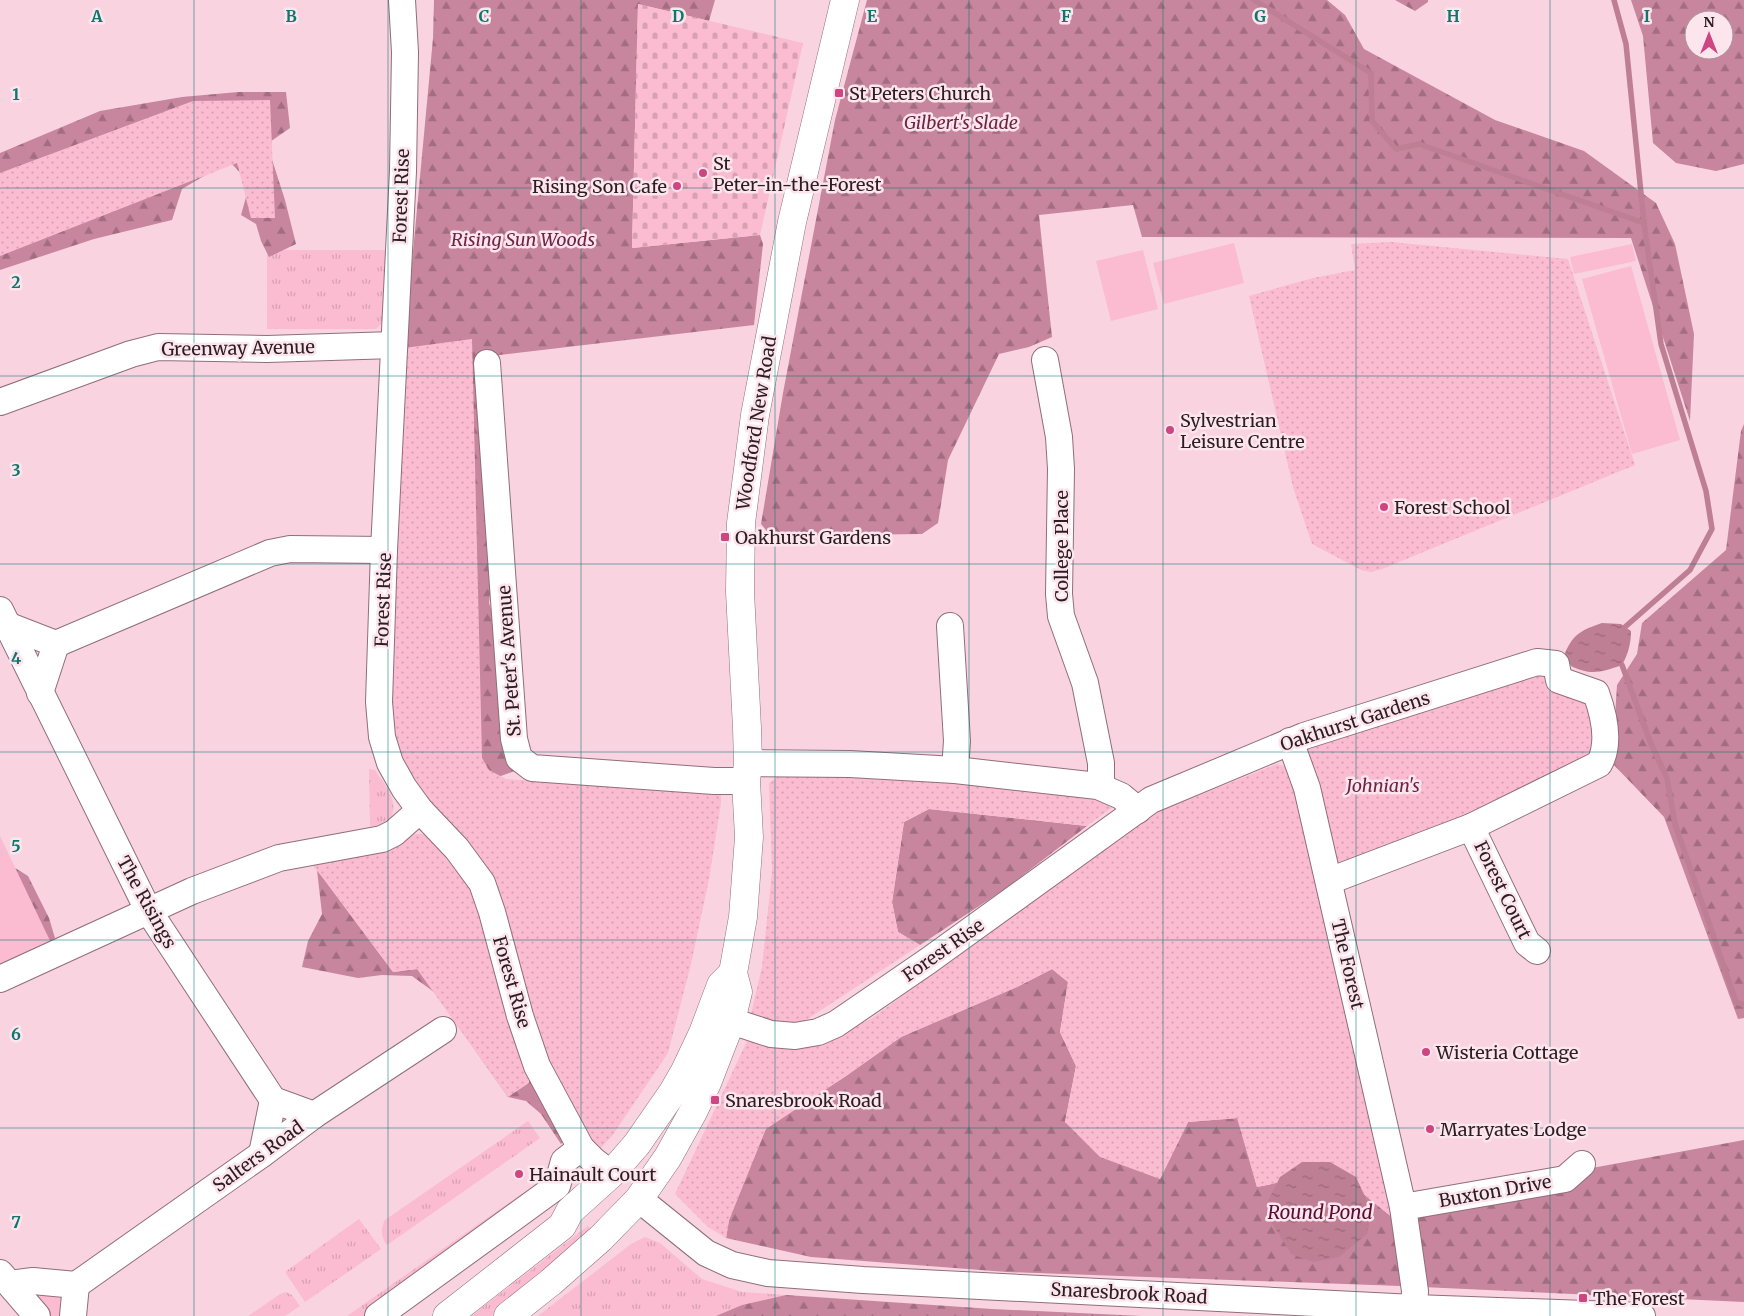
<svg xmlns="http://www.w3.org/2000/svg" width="1744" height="1316" font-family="Merriweather,serif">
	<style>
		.grass { fill: url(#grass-tufts) }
		.forest { fill: url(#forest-firs); fill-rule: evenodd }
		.cemetery { fill: url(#cemetery-stones) }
		.park { fill: url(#park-dots) }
		.pitch { fill: #fbbbd1 }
		.water { fill: url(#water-ripples) }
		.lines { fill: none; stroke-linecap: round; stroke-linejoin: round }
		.stream { stroke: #be7e94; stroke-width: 5.5 }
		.minor-casing { stroke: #906e7a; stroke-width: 28 }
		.major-casing { stroke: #906e7a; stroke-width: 29 }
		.minor { stroke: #fff; stroke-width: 26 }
		.major { stroke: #fff; stroke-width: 28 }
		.grid { fill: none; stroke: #0f766e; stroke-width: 1; stroke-opacity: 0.55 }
		.poi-dot { fill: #cd4581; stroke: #fce5ec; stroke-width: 2 }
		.labels { text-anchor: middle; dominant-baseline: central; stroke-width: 5; stroke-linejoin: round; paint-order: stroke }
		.poi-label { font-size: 18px; fill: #2b1d22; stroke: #fce5ec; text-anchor: start }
		.park-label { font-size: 18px; font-style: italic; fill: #702345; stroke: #fce5ec }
		.street-label { font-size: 18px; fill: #2b1d22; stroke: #fce5ec }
		.water-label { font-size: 19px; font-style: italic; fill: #5a0c32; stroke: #fce5ec }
		.grid-label { font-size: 16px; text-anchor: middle; font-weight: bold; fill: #0f766e; stroke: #fce5ec; stroke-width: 5; stroke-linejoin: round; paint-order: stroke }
	</style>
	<defs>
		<pattern id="grass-tufts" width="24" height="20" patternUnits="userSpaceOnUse" patternTransform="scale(1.25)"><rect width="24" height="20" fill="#fbbbd1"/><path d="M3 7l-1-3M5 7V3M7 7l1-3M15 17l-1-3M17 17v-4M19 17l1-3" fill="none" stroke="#d7a0b3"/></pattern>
		<pattern id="forest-firs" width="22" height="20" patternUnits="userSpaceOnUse" patternTransform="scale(1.25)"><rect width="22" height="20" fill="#c7869d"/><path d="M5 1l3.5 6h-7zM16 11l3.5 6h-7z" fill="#a26d80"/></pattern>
		<pattern id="cemetery-stones" width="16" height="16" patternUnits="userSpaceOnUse" patternTransform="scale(1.25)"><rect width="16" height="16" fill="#fbbbd1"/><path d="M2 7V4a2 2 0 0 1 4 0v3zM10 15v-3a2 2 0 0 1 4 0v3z" fill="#d7a0b3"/></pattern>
		<pattern id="park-dots" width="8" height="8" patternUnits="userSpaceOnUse" patternTransform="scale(1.25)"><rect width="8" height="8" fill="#fbbbd1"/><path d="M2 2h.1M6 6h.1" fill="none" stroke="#d7a0b3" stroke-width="1.8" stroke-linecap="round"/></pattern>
		<pattern id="water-ripples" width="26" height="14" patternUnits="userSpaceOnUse" patternTransform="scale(1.25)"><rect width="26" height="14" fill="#be7e94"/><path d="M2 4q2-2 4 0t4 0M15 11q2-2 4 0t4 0" fill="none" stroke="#9b6778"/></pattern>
	</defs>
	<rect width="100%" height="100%" fill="#f9d3e0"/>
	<g class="grass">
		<polygon points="267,250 388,250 382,323 376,329 267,329"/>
		<path d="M369 769 375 770C388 790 400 800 389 825L370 826Z"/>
		<path d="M528 1121 540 1138 387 1245C381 1237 380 1229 385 1220Z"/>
		<polygon points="560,1167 378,1316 347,1316"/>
		<polygon points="359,1219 381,1249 305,1302 285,1272"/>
		<polygon points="588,1226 591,1230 546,1271 491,1316 471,1316"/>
		<polygon points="645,1237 660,1243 702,1279 742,1292 786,1295 742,1305 716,1316 538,1316 631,1244"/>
		<polygon points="32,1289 62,1292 63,1316 49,1316"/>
		<polygon points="286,1292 292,1295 300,1306 285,1316 248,1316 280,1294"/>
	</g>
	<g class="forest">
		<polygon points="434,0 715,0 709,21 638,4 632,248 760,235 763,244 754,325 483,357 493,563 489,603 502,641 515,771 495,778 481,776 404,348 433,38"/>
		<polygon points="867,0 1327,0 1345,15 1364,49 1495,120 1584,151 1656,203 1675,244 1694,334 1690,421 1631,238 1142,237 1133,205 1039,215 1052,337 1029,347 999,354 948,460 938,523 922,534 771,536 761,524 783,393 835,120"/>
		<polygon points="1395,0 1428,0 1428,2 1415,11"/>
		<path d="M1631 0H1744V164L1716 171 1676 163 1653 143 1643 36ZM1694 20H1724V50H1694Z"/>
		<polygon points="238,92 286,92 290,128 267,144 285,200 296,244 269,257 261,241 256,224 241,215 250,183 229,161 182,189 172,220 94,239 0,270 0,153 100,111 182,97"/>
		<polygon points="1744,424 1744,1018 1738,1019 1664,817 1612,763 1617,685 1637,654 1642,623 1726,550 1741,431"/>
		<polygon points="929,809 1087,826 1005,889 920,945 898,932 892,902 904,822"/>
		<polygon points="12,866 28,876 49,918 55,938 50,945"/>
		<polygon points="317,870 393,972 417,969 479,999 567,1139 561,1144 541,1114 526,1101 508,1097 434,992 412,976 382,975 358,978 302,967 308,941 322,914"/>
		<polygon points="1052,969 1068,982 1060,1032 1076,1066 1065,1122 1160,1179 1188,1122 1238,1118 1257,1187 1335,1171 1398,1222 1573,1186 1592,1168 1744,1140 1744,1302 1400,1286 1007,1272 811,1257 726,1238 729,1220 765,1129 846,1076 901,1037 1019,986"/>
		<polygon points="786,1295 992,1309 1142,1316 716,1316 742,1305"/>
	</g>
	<polygon class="cemetery" points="638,4 803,43 760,235 632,248"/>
	<g class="park">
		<polygon points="270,100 275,218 251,218 237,163 0,256 0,173 193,101"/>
		<polygon points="1391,242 1568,259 1635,465 1382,569 1371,572 1361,570 1312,544 1293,487 1249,296 1313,278 1355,270 1351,244"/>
		<polygon points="472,339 482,758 489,770 506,779 661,789 721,790 721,803 709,879 691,964 668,1053 612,1136 596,1153 544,1058 487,879 424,800 394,749 388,717 404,348"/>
		<polygon points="1537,662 1596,693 1604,756 1329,881 1304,736"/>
		<polygon points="1277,764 1293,769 1398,1222 1335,1171 1257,1187 1237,1118 1188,1122 1160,1179 1100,1157 1065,1122 1076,1066 1060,1032 1068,982 1052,969 1019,986 901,1037 846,1076 766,1129 729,1220 726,1238 708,1227 675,1194 748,1039 813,1044 871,1019 1126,831 1155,813"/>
		<polygon points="783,773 890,773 1092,794 1118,803 1087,826 929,809 904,822 892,902 898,932 920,945 809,1018 788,1028 750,1018 762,967 772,872 769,783"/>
		<polygon points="411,834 426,834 469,880 530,1074 529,1083 508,1097 417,969 393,972 324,879 308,860"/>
	</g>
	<g class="pitch">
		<polygon points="1234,243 1244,283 1164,304 1153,263"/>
		<polygon points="1632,244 1636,261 1574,274 1570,257"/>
		<polygon points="1143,250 1158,309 1111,321 1096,261"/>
		<polygon points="1631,266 1680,440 1632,454 1582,279"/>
		<polygon points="0,836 53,947 0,971"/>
	</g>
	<g class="water">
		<path d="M1602 623 1621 624 1631 631C1631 644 1628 654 1622 665 1602 672 1591 676 1571 666L1565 653C1574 633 1582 630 1602 623Z"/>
		<polygon points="1302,1162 1330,1162 1356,1177 1372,1212 1367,1234 1339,1257 1313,1262 1291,1254 1272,1223 1268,1201 1280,1177"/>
	</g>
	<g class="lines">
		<g class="stream">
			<polyline points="1254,0 1371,73 1372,121 1396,149 1419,144 1644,223"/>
			<polyline points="1614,0 1626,44 1644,223 1661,344 1706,491 1712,529 1690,570 1625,627"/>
			<polyline points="1622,665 1651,744 1667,778 1675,824 1736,1002 1744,1005"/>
		</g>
		<defs>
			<g id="minor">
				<polyline points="402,0 405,52 403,171 384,550 379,702 382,737 390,763 404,788 420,810 457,849 482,883 492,912 520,1016 537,1066 581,1148 593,1160 611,1174"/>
				<polyline points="1045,360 1059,437 1061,469 1059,594 1061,616 1085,683 1101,763 1101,779 1098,786"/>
				<polyline points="487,363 514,739 519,758 532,768 714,781 746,781"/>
				<polyline points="0,402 131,354 158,347 267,349 394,345"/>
				<polyline points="0,610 148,910 273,1100 314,1115"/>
				<polyline points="7,625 56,644 270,553 290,549 384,550"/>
				<polyline points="950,626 957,741 955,770"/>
				<polyline points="40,693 56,644"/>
				<polyline points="1290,741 1307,788 1403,1207 1415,1291 1414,1308"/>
				<polyline points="748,763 850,764 955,770 1098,786 1121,796 1138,810"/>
				<polyline points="1471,827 1527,943 1537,951"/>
				<polyline points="0,979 192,891 279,858 382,839 394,833 420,810"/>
				<path d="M731 1021 771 1034 795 1036 818 1032 836 1024 928 961 1151 800 1304 736 1537 662 1556 664 1559 680 1596 693C1604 715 1611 743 1599 764L1471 827 1329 881"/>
				<polyline points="262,1154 273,1100"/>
				<polyline points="639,1199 706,1253 732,1265 768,1273 863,1280 1414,1308 1642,1316"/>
				<polyline points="1403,1207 1565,1179 1582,1164"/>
				<polyline points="0,1273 37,1316"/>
				<polyline points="10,1284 33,1281 76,1285 262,1154 314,1115 443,1030"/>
				<polyline points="73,1316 76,1285"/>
				<polyline points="378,1316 557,1186 564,1161 581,1148"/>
			</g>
			<g id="major">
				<polyline points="447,1316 562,1226 570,1211 611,1174 637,1144 673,1092 685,1071 703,1033 721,985 733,973"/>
				<polyline points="508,1316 551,1282 601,1238 639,1199 668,1157 693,1112 707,1083 731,1021 738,992 733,973 743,917 749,837 746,781 748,763 747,728 740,592 741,523 755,415 792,222 845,0"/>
			</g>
		</defs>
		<use href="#minor" class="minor-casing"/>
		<use href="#major" class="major-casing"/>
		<use href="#minor" class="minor"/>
		<use href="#major" class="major"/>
	</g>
	<path class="grid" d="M194 0V1316M388 0V1316M581 0V1316M775 0V1316M969 0V1316M1163 0V1316M1356 0V1316M1550 0V1316M0 188H1744M0 376H1744M0 564H1744M0 752H1744M0 940H1744M0 1128H1744"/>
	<g class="poi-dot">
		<rect x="834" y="88" width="10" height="10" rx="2.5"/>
		<circle cx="703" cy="173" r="5"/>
		<circle cx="677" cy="186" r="5"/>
		<circle cx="1170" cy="430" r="5"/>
		<circle cx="1384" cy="507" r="5"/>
		<rect x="720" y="532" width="10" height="10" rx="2.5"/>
		<circle cx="1426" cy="1052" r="5"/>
		<rect x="710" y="1095" width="10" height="10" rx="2.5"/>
		<circle cx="1430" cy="1129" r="5"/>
		<circle cx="519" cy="1174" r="5"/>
		<rect x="1578" y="1293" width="10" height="10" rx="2.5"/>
	</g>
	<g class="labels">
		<g class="poi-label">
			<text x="849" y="93">St Peters Church</text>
			<text x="713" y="163">St<tspan x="713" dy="21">Peter-in-the-Forest</tspan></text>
			<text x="667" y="186" text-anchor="end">Rising Son Cafe</text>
			<text x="1180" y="420">Sylvestrian<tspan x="1180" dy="21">Leisure Centre</tspan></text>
			<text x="1394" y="507">Forest School</text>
			<text x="735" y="537">Oakhurst Gardens</text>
			<text x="1436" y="1052">Wisteria Cottage</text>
			<text x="725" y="1100">Snaresbrook Road</text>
			<text x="1440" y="1129">Marryates Lodge</text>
			<text x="529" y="1174">Hainault Court</text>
			<text x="1593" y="1298">The Forest</text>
		</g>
		<g class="park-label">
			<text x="961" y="122">Gilbert's Slade</text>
			<text x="523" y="239">Rising Sun Woods</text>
			<text x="1383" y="785">Johnian's</text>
		</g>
		<g class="street-label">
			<text transform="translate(401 196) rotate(-88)">Forest Rise</text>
			<text transform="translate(238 348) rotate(-1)">Greenway Avenue</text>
			<text transform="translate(756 423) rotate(-81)">Woodford New Road</text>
			<text transform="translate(1061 546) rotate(-90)">College Place</text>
			<text transform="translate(383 600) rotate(-88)">Forest Rise</text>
			<text transform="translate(509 661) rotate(-94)">St. Peter's Avenue</text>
			<text transform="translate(1355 721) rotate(-18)">Oakhurst Gardens</text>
			<text transform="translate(1503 890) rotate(64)">Forest Court</text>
			<text transform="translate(147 902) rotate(61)">The Risings</text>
			<text transform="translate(943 950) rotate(-35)">Forest Rise</text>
			<text transform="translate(1348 964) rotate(77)">The Forest</text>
			<text transform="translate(512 982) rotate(74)">Forest Rise</text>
			<text transform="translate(258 1156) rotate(-36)">Salters Road</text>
			<text transform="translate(1495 1191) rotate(-10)">Buxton Drive</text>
			<text transform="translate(1129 1293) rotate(3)">Snaresbrook Road</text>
		</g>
		<g class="water-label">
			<text x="1320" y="1212">Round Pond</text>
		</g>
	</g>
	<g class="grid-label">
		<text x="97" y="22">A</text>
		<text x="291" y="22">B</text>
		<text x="484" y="22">C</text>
		<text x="678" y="22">D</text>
		<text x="872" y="22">E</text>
		<text x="1066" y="22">F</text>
		<text x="1260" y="22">G</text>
		<text x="1453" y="22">H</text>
		<text x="1647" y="22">I</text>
		<text x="16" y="100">1</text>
		<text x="16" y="288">2</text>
		<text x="16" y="476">3</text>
		<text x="16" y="664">4</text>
		<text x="16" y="852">5</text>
		<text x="16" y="1040">6</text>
		<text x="16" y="1228">7</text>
	</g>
	<g transform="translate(1709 35)"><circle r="24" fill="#fce5ec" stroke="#a8959b"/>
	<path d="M0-4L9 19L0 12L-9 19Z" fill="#cd4581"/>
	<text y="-8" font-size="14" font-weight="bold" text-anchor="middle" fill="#2b1d22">N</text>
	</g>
</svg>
